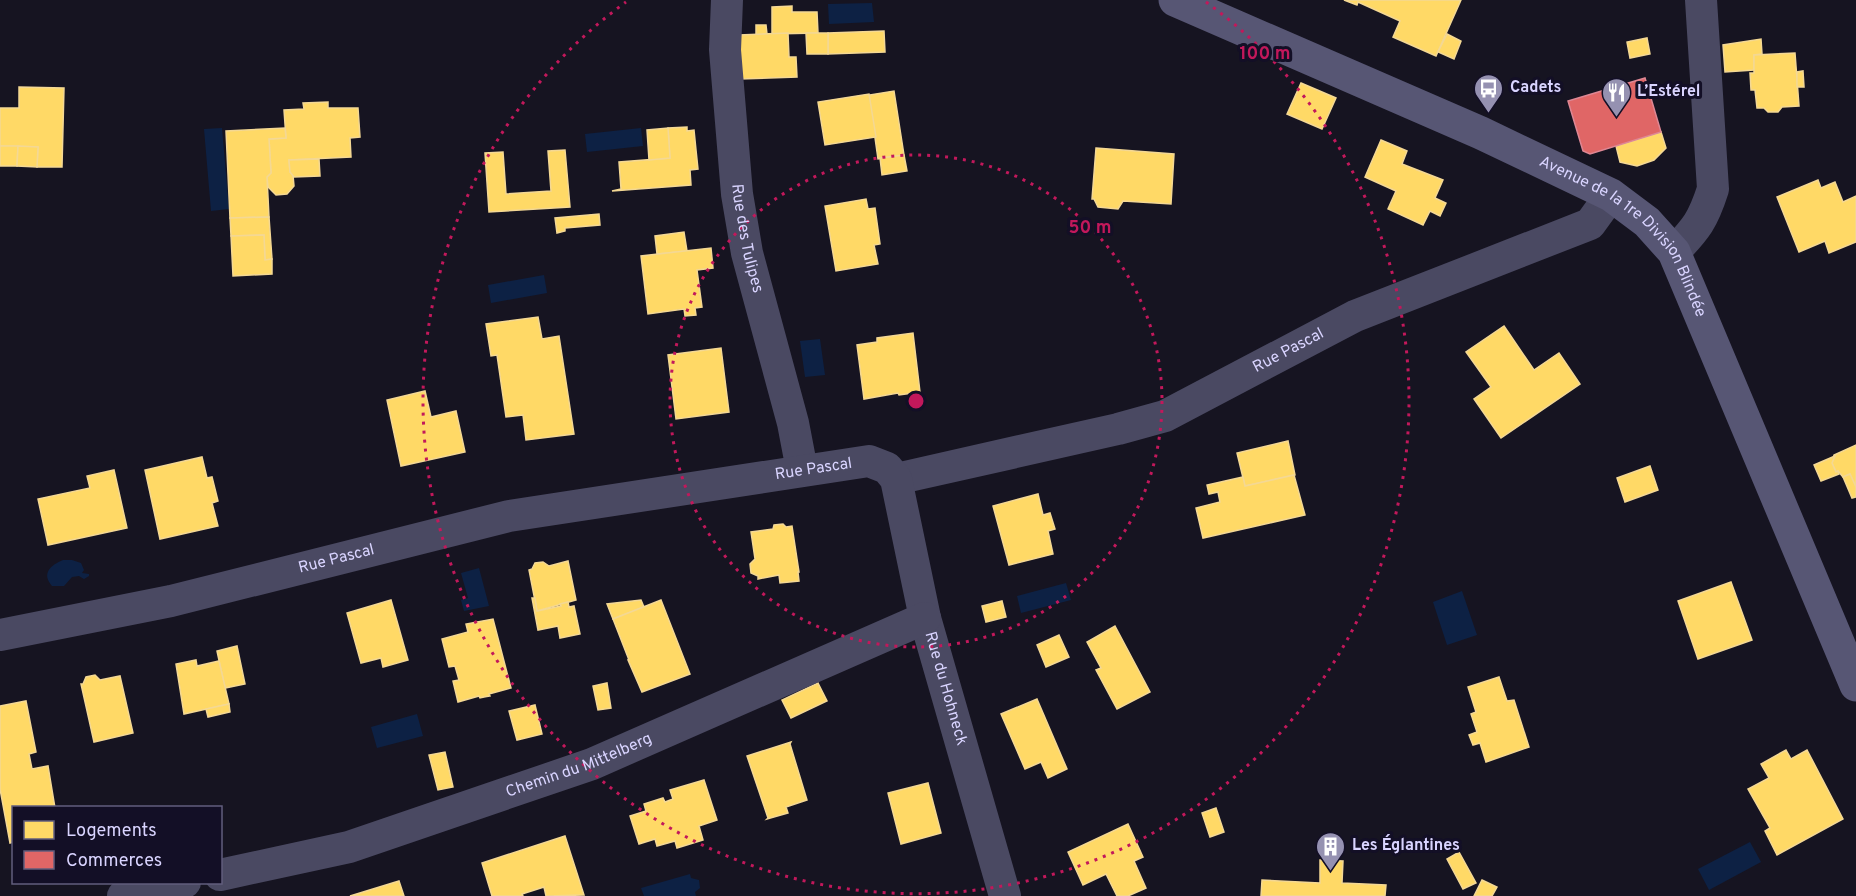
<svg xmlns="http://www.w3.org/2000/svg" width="1856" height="896" font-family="Overpass,sans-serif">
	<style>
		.water { fill: #0d2144 }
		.homes { fill: #ffd966; stroke: #f4d894; stroke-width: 1.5 }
		.shops { fill: #e06666; stroke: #de8794; stroke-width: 1.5 }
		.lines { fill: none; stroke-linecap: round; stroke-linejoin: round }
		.minor { stroke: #4a4962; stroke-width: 32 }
		.secondary { stroke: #575674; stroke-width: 33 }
		.ring { fill: none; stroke: #c2185b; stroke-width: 3; stroke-dasharray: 3 6 }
		.labels { text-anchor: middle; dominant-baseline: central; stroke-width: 6; stroke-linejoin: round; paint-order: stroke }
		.poi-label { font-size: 16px; font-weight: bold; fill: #d9d4ff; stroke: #130f26; text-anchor: start }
		.street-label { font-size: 16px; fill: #d9d4ff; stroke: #130f26 }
		.centre { fill: #c2185b; stroke: #130f26; stroke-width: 3 }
		.ring-label { font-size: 18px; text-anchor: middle; font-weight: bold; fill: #c2185b; stroke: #130f26; stroke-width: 6; stroke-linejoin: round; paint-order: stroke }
	</style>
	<rect width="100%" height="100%" fill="#161421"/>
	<g class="water">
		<polygon points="872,3 874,22 829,24 828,4"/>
		<polygon points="222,128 229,209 211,211 204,129"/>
		<polygon points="641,128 643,146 587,152 585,134"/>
		<polygon points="544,275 547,293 491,303 488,285"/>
		<polygon points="820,339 825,375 805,377 800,341"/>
		<path d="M63 560H72L81 563 84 570 82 573 89 574V576L84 579 79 576 72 577 64 586H52C41 573 51 565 63 560Z"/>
		<polygon points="479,568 489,606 464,611 461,600 468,598 461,573"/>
		<polygon points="1066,583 1071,600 1021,613 1017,596"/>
		<polygon points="1462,591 1477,635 1447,645 1433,602"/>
		<polygon points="417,714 423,736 377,748 371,727"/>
		<polygon points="1750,842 1761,862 1709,890 1698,869"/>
		<polygon points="690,874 691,878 699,880 700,888 695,892 696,896 644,896 641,888"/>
	</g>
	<g class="homes">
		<polygon points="1344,0 1461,0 1436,56 1393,37 1400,21 1358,2 1357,5"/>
		<polygon points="792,6 792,12 817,12 818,33 772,34 772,7"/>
		<polygon points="756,25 766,25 767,34 756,35"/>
		<polygon points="884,31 885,52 828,54 828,33"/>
		<polygon points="788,33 789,57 796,57 797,77 740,79 739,35"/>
		<polygon points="806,33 828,33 828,54 807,54"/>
		<polygon points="1447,34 1461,41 1454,59 1438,52"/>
		<polygon points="1647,38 1650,54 1630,58 1627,42"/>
		<polygon points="1761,39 1762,54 1754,55 1754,70 1725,72 1723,45"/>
		<polygon points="1795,53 1799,106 1782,107 1778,112 1768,112 1764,108 1757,108 1755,90 1751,90 1750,73 1754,73 1754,55"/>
		<polygon points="1803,71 1804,87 1797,87 1797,72"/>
		<polygon points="1301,83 1336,98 1322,129 1287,114"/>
		<polygon points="19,87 64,88 62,167 37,167 38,147 0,146 0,108 19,108"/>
		<polygon points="894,91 904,155 878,159 869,95"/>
		<polygon points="869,94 876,137 825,145 818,102"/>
		<polygon points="328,102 328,108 358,108 360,137 350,138 351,157 289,160 290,172 293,175 294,186 287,194 276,195 268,187 267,177 271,173 269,139 286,138 284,110 304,109 303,103"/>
		<polygon points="687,127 687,131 694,130 696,150 698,169 690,170 691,185 612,191 621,189 619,162 670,158 668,128"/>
		<polygon points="285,128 286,138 269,139 271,173 267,177 269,217 230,218 226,131"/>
		<polygon points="668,128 670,158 649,160 647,130"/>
		<polygon points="1661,132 1666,148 1654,160 1637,166 1620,162 1616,146"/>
		<polygon points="1381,140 1407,151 1402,164 1443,180 1435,198 1446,203 1440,216 1430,211 1423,225 1388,209 1396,191 1365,177"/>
		<polygon points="0,146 18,146 17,166 0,166"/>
		<polygon points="18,146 38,147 37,167 17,166"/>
		<polygon points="1096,148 1174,154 1171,204 1123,201 1118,209 1098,207 1094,199 1092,199"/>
		<polygon points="565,150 570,207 489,212 485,153 503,152 506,194 551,191 548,151"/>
		<polygon points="904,155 907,171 882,175 880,158"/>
		<polygon points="319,159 320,176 294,177 290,172 289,160"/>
		<polygon points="1818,180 1821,188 1835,182 1843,202 1856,196 1856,242 1829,253 1825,241 1799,252 1777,197"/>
		<polygon points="866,199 868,209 875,208 880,244 874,245 878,264 836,271 825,206"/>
		<polygon points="599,214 600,225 565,228 565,231 557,233 555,218"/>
		<polygon points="269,217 272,259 265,260 264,235 231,236 230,218"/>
		<polygon points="684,232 687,251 657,254 655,236"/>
		<polygon points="264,235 265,260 272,259 272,274 233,276 231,236"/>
		<polygon points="711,248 713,268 697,270 702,307 695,308 696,315 685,316 684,309 648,314 641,256"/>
		<polygon points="538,317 542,339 559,336 574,434 526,440 523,415 506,417 497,355 491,356 486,324"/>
		<polygon points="1504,326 1534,370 1559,353 1580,384 1501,438 1474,399 1491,387 1466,352"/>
		<polygon points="913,333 920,392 899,395 898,393 864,399 857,345 877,342 877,338"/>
		<polygon points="721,348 729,412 676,419 668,355"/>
		<polygon points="425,391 431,417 456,411 465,452 401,466 387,400"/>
		<polygon points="1288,441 1295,475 1245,486 1237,453"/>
		<polygon points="1856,445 1856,487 1850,474 1843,477 1838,471 1836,472 1832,463 1834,455"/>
		<polygon points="1835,456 1832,463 1836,472 1838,471 1839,474 1821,481 1814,465"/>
		<polygon points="202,457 207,478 212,477 218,501 212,503 218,526 160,539 145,470"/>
		<polygon points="1650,466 1658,490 1625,502 1617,478"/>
		<polygon points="114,470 127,528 48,545 38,499 90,488 87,476"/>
		<polygon points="1850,474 1856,487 1856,497 1852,498 1843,477"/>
		<polygon points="1294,475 1305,515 1203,538 1196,508 1220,502 1218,492 1209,494 1207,485 1243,477 1245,486"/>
		<polygon points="1038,494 1043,515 1050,513 1055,529 1048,531 1053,554 1009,565 993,506"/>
		<polygon points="783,524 786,527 792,526 799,572 798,572 799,581 780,583 779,575 758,579 758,576 751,573 750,564 755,559 751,532 773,529 774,525"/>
		<polygon points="568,561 576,600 537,611 529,570 532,569 535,563 543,562 549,566"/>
		<polygon points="1731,582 1752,640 1698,659 1678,601"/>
		<polygon points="532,598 535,598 537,611 561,606 560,604 568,602 569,607 574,606 580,634 560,638 558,626 538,630"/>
		<polygon points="391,600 408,660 383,667 381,658 361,663 347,613"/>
		<polygon points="641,600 644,607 613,619 607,604"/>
		<polygon points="661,600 690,674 642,692 628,660 629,660 613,619"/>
		<polygon points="1002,601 1006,617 986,622 982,606"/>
		<polygon points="493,619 511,688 489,694 490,696 484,697 480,698 479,696 458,702 453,681 459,680 455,666 449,667 442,639 468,632 466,624"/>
		<polygon points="1115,626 1150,692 1117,709 1096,670 1101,668 1087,642"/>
		<polygon points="1059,635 1069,657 1046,667 1037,645"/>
		<polygon points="237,646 245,684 225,688 217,651"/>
		<polygon points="196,660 197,666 219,661 229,704 184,714 176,664"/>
		<polygon points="95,675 100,680 120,676 133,733 94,742 81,684 83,684 86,677"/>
		<polygon points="1499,677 1507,701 1514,700 1529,747 1486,762 1480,743 1473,745 1469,735 1477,732 1471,714 1476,712 1468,687"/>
		<polygon points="607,683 611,708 598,710 593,686"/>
		<polygon points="818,683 827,701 791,718 782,700"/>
		<polygon points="1037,699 1067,769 1048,778 1041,762 1025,769 1001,714"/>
		<polygon points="26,701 36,752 29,754 32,769 48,766 55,808 14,808 14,842 10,843 0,789 0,706"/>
		<polygon points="229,704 230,712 208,717 206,709"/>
		<polygon points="535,705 542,734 517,740 509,711"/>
		<polygon points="791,742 790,744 807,800 786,807 788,813 767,819 768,818 747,756"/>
		<polygon points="1786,750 1791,759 1807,750 1843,819 1777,855 1765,831 1770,828 1748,789 1769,778 1761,764"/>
		<polygon points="445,752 453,787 438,790 429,755"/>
		<polygon points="704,780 717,820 699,826 703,840 677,848 675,841 657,846 655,839 639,844 630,816 646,811 644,804 663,798 665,802 673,799 670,790"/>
		<polygon points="928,783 941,833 901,844 888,793"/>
		<polygon points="1216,808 1224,832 1210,837 1202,813"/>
		<polygon points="1128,824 1143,857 1134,861 1146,888 1128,896 1117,896 1106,874 1083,885 1068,852"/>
		<polygon points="565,836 584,895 546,896 544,887 522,894 523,896 492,896 482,863"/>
		<polygon points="1459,852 1476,883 1463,889 1447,859"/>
		<polygon points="1320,860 1343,861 1342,883 1386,885 1385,896 1261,896 1262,880 1320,883"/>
		<polygon points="1482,880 1497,887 1492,896 1474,896"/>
		<polygon points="399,881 404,896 350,896"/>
	</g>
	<polygon class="shops" points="1645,78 1661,132 1590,154 1583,151 1568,101"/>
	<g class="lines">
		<g class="minor">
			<path id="s1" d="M727 0 725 50 737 194 747 253 793 423 802 470"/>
			<path d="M1674 252C1697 228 1703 220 1713 189L1701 0"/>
			<path id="s2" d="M896 479 1118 429 1165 416 1355 316 1590 224 1611 195"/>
			<path id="s3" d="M0 635 171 601 509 516 869 461 887 468 896 479 925 618 1005 896"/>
			<path id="s4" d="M220 875 349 847 592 764 925 618"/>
			<polyline points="123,896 185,882"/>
		</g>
		<path class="secondary" id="s5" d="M1175 0 1481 133 1611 195 1647 222 1674 252 1856 685"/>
	</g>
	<g class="ring">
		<circle cx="916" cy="401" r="246"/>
		<path d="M1206 2A493 493 0 1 1 626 2"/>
	</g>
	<defs>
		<symbol id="bus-pin" viewBox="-11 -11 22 30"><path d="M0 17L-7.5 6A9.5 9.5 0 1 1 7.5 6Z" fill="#9591b1" stroke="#130f26"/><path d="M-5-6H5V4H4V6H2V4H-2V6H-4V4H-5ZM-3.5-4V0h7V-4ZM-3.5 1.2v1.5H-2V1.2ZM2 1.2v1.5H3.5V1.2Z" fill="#fff"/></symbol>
		<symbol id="restaurant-pin" viewBox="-11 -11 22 30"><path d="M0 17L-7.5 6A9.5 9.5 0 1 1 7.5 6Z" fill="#9591b1" stroke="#130f26"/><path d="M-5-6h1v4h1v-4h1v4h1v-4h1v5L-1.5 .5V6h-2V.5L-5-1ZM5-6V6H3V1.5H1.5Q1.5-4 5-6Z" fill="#fff"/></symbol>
		<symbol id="building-pin" viewBox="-11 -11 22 30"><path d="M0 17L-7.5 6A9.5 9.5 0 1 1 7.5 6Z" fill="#9591b1" stroke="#130f26"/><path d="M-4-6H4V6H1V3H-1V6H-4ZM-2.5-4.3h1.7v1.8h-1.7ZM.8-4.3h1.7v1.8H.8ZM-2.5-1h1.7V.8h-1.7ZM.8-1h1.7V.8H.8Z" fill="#fff"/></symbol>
	</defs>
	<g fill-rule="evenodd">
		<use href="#bus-pin" x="1472" y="72" width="33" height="45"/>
		<use href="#restaurant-pin" x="1600" y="76" width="33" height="45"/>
		<use href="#building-pin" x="1314" y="830" width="33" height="45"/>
	</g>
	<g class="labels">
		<g class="poi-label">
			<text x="1510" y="88">Cadets</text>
			<text x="1637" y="92">L’Estérel</text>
			<text x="1352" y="846">Les Églantines</text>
		</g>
		<g class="street-label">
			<text stroke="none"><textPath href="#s1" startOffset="240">Rue des Tulipes</textPath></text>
			<text stroke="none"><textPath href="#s5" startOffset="516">Avenue de la 1re Division Blindée</textPath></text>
			<text stroke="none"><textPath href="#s2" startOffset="416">Rue Pascal</textPath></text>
			<text stroke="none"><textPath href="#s3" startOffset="831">Rue Pascal</textPath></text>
			<text stroke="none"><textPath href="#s3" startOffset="345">Rue Pascal</textPath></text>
			<text stroke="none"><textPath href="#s3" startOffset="1136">Rue du Hohneck</textPath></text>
			<text stroke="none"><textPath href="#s4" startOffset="376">Chemin du Mittelberg</textPath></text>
		</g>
	</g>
	<circle cx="916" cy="401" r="9" class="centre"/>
	<g class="ring-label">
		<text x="1265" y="59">100 m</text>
		<text x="1090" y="233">50 m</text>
	</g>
	<rect x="12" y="806" width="210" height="78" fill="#130f26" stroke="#625e7d" stroke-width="1.5"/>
	<rect x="24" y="821" width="30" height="18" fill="#ffd966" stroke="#625e7d" stroke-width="1.5"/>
	<text x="66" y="836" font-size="18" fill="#d9d4ff">Logements</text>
	<rect x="24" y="851" width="30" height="18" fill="#e06666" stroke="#625e7d" stroke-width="1.5"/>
	<text x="66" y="866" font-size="18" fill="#d9d4ff">Commerces</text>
</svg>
